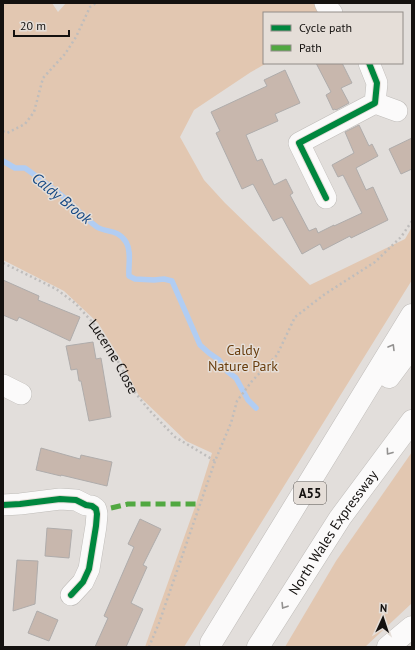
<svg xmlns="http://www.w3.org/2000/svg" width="415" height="650" font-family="'PT Sans',sans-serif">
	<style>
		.green { fill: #e2c7b1 }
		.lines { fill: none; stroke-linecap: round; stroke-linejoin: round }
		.stream { stroke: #b1cdf3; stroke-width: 5.5 }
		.building { fill: #c8b7ad; stroke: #afacab }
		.minor-casing { stroke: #bfbcb9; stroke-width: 22 }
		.highway-casing { stroke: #bfbcb9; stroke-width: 23 }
		.path { stroke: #bfbdbc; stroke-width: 2.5; stroke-dasharray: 2 3; stroke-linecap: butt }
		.minor { stroke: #fbfafa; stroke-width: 21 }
		.highway { stroke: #fbfafa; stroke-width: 22 }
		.quiet { stroke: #51a841; stroke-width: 5; stroke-dasharray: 10 5; stroke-linecap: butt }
		.cycleway-casing { stroke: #e5ded8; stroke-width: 8 }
		.cycleway { stroke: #00873e; stroke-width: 6 }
		.oneway { stroke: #939190 }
		.labels { text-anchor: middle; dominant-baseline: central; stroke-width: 3; stroke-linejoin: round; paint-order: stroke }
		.shield { fill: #e5ded8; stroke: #534e4b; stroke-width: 1 }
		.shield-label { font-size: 13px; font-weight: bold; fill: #14110f }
		.park-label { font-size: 14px; fill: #693d0d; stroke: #e5ded8 }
		.street-label { font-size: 14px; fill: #14110f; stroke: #e5ded8 }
		.water-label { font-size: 15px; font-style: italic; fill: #144884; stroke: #e5ded8 }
	</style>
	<rect width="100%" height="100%" fill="#e2dedb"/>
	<g class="green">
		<polygon points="3,3 52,3 58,12 66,3 316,3 321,13 264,13 264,63 267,63 251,72 194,110 180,137 204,180 225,203 310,285 405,239 412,227 412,280 184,647 145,647 196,504 212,453 186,441 139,396 120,358 98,323 64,291 3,260"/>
		<polygon points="412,452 412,603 365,647 285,647 336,561"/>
	</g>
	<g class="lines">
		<path class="stream" d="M3 161 15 168H25C39 178 53 188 67 200 76 209 86 219 97 227 107 233 118 229 126 242 132 252 128 265 129 276L135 279 154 280 164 279 172 281 200 345 209 353 219 360 227 371 236 378 248 400 256 408"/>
	</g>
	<g class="building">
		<polygon points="316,63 342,63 352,83 341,88 349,103 336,110 335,109 333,110 326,95 331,92"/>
		<polygon points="285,70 300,103 275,114 278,121 246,135 257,161 262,159 274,185 286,179 293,193 290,195 309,231 316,228 318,233 334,225 334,226 362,213 343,175 338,177 332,165 354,153 345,132 359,125 369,146 372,144 378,156 356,168 366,190 373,187 388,220 351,238 350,236 323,250 320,244 302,254 282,217 273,221 253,184 242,189 216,133 220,131 211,112 267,86 264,80"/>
		<polygon points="412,138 412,169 401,174 389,149"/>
		<polygon points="3,280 39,296 38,300 80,317 70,341 19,317 17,321 3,315"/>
		<polygon points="93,342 96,359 101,358 111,417 89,421 81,381 79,381 77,369 71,370 66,346"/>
		<polygon points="41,448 80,459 81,455 112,462 107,486 61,475 61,476 36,470"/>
		<polygon points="140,519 161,529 143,565 147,567 131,603 143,609 126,647 95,647 108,618 104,616 134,547 128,544"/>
		<polygon points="47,528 72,530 69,558 45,556"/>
		<polygon points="17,560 38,561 35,604 13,611"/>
		<polygon points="37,611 58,620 49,641 28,633"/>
	</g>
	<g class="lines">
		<defs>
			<g id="minor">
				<polyline points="325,3 327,7 332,13"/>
				<polyline points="375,103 397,111"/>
				<polyline points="326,198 299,143 375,103 377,83 369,63"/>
				<polyline points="3,385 21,394"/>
				<polyline points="3,505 20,504 60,499 76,500 86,505 92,506 96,509 97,514 96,526 89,569 83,582 71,595"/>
			</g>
			<g id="highway">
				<polyline points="389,377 412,346"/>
				<polyline points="211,643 412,315"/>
				<path id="s2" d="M258 647 340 518 412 421"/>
				<polyline points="388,647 412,627"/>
			</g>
		</defs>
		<use href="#minor" class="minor-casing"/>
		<use href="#highway" class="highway-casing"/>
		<g class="path">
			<polyline points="3,131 7,133 25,124 34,112 43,78 65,54 76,37 90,7 96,3"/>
			<path id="s1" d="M3 263 36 279 56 289 75 303 95 325 119 363 133 390 150 411 175 437 215 461"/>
			<polyline points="149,647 159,623 215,461 231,423 237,401 252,381 277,355 295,317 325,294 375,262 401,237 412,221"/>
		</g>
		<use href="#minor" class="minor"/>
		<use href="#highway" class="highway"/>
		<polyline class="quiet" points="111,508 128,504 200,504"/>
		<defs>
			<g id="cycleway">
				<polyline points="326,198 299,143 375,103 377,83 369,63"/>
				<polyline points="3,505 20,504 60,499 76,500 86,505 92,506 96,509 97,514 96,526 89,569 83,582 71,595"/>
			</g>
		</defs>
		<use href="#cycleway" class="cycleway-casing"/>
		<use href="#cycleway" class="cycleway"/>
	</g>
	<defs><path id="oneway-chevron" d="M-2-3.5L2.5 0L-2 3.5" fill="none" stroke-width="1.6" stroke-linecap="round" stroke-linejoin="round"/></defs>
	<g class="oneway">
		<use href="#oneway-chevron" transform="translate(392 347) rotate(-59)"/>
		<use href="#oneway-chevron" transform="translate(389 452) rotate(126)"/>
		<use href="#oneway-chevron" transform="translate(284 606) rotate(122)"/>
	</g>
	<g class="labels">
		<rect class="shield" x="294" y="482" width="32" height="22" rx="3"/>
		<g class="shield-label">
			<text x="310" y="493">A55</text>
		</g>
		<g class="park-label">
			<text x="243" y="350">Caldy<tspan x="243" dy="16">Nature Park</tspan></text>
		</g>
		<g class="street-label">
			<text stroke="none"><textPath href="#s1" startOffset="149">Lucerne Close</textPath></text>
			<text stroke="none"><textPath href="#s2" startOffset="137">North Wales Expressway</textPath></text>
		</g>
		<g class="water-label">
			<text transform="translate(62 198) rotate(39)">Caldy Brook</text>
		</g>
	</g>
	<rect width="415" height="650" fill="none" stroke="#14110f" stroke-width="8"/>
	<rect x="263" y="12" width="140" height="52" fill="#e5ded8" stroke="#918c88"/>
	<rect x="271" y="25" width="20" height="6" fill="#00873e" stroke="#918c88"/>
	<text x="299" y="32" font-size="12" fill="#14110f">Cycle path</text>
	<rect x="271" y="45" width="20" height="6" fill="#51a841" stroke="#918c88"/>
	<text x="299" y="52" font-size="12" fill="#14110f">Path</text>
	<g transform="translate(383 618) rotate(3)" stroke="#e5ded8" stroke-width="3" paint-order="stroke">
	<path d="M0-3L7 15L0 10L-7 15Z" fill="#14110f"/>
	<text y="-6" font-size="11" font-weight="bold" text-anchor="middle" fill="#14110f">N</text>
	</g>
	<path d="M14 30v6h55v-6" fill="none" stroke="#14110f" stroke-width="2"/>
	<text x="20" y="30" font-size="12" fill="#14110f" stroke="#e5ded8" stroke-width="3" paint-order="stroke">20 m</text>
</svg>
